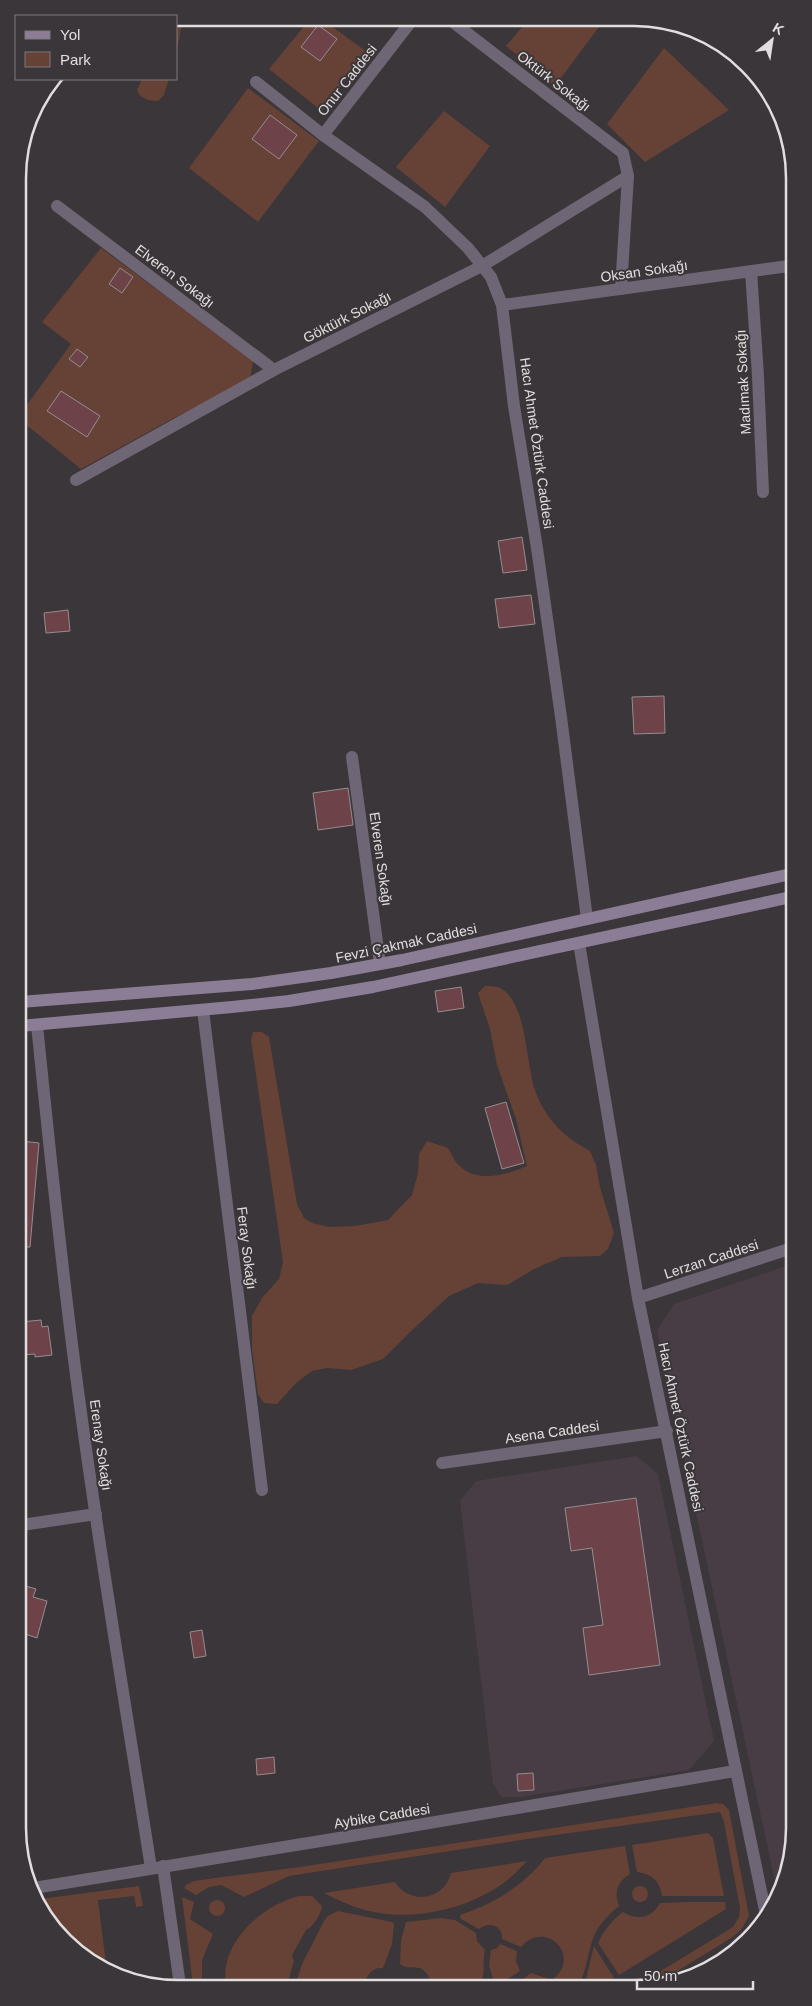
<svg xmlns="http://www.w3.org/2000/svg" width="812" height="2006" font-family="Helvetica,sans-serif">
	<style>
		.built { fill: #483d44 }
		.green { fill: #664136 }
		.building { fill: #6d4249; stroke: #958d8e }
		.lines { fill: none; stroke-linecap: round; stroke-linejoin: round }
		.minor { stroke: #6e6575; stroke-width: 12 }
		.tertiary { stroke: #6e6575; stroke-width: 12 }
		.secondary { stroke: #8c7d96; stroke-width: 12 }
		.labels { text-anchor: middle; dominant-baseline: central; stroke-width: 4; stroke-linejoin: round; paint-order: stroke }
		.street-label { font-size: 14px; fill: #e1dee0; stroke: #3b3639 }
		.rim { fill: none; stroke: #e1dee0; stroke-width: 2.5 }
	</style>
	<rect width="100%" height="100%" fill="#3b3639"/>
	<g class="built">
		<polygon points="792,1264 794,1838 782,1889 778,1896 657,1330 674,1304"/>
		<polygon points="637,1456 658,1474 714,1741 689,1770 521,1797 501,1797 493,1783 460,1501 476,1481"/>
	</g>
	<g class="green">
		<polygon points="176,18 187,18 181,28 176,56"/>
		<polygon points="311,18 320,18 367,52 322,111 269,69"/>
		<polygon points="528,20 604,20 555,86 506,46"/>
		<polygon points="664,48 729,110 645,162 607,124"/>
		<polygon points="142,79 169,79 164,95 158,101 148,100 140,96 137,90"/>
		<polygon points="248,88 319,141 258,222 189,168"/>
		<polygon points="444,111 490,146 445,207 396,167"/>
		<polygon points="101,248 253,361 250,380 172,419 81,469 19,419 19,416 71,344 42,322"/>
		<path d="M485 986C489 986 496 986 500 988 527 1001 526 1065 535 1090 545 1119 564 1137 590 1151L596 1165 600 1187 614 1233 608 1249 600 1256 562 1257 534 1269 507 1285 478 1283 449 1296 409 1333 383 1359 351 1370 327 1368 312 1371 296 1383 277 1404 264 1403 258 1394 252 1349V1316L262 1298 279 1279 283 1262 251 1040 253 1032H262L269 1037 297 1204 304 1218 312 1223 329 1227 355 1226 388 1220 412 1195 418 1173 419 1154 427 1141 448 1148C451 1153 453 1158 456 1162 474 1185 506 1175 527 1166L516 1119 497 1065 490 1029 478 993Z"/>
		<polygon points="717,1803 723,1804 729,1810 749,1916 741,1930 731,1938 658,1983 641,1983 733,1927 739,1917 740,1908 724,1822 720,1812 534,1838 289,1876 244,1897 221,1885 209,1887 196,1895 184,1888 186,1885 194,1881 222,1877 300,1867"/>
		<path d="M708 1833 713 1838 724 1896H662C660 1881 652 1874 637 1872L632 1845Z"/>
		<path d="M625 1846 630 1874C617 1882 614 1892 619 1906 606 1917 595 1928 591 1945 587 1958 586 1971 579 1984H517L531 1973 552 1980C583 1957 546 1918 521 1947L502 1939C503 1925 489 1921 479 1929L461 1919 460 1916 462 1914C494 1904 524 1885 545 1858Z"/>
		<path d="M527 1861C520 1868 513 1876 505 1882 464 1912 403 1924 355 1907 344 1903 334 1898 324 1893L395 1882C409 1905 444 1901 451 1873Z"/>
		<circle cx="640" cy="1894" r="8"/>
		<polygon points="139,1886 143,1906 136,1907 134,1896 98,1900 107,1972 65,1942 40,1899"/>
		<path d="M299 1896H312L322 1906C321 1914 314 1926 306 1930L292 1955 294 1961 287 1985H226C219 1943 262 1905 299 1896Z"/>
		<polygon points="182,1897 194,1902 190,1919 213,1934 202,1960 202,1985 193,1985"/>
		<circle cx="217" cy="1908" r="8"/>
		<path d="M687 1902H725L726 1909 619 1975 598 1943C604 1930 612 1920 623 1912 638 1921 652 1918 660 1903Z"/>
		<path d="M338 1911 392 1922 394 1924 392 1944 383 1968C372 1967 367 1975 364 1984L295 1985 303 1962 324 1921 328 1916Z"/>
		<path d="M441 1918 455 1920 476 1933 477 1941 485 1950C482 1961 486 1973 481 1982L467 1984H432C423 1958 412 1973 400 1964L401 1940 406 1922Z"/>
		<polygon points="500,1944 517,1951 516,1961 520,1971 506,1980 494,1982 489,1966 491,1950 497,1948"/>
		<polygon points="594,1946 614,1978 605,1983 585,1983"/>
	</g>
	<g class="building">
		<polygon points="318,25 337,39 320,61 301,47"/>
		<polygon points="270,115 297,135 279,159 252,139"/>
		<polygon points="120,268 133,277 122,293 109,284"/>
		<polygon points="77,349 88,357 80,367 69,359"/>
		<polygon points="61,391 100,416 87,437 47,411"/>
		<polygon points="522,537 527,570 503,573 498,541"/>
		<polygon points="531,595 535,624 499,628 495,599"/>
		<polygon points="68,610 70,631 46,633 44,613"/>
		<polygon points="664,696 665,733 634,734 632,697"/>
		<polygon points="348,788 353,825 318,830 313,793"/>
		<polygon points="461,987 464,1008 438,1012 435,991"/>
		<polygon points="506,1102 524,1163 502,1169 485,1108"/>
		<polygon points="21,1141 39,1143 30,1247 21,1247"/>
		<polygon points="41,1320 42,1327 48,1326 52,1355 35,1357 35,1354 21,1355 21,1322"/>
		<polygon points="636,1498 660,1665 589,1675 583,1628 603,1625 592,1548 571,1551 565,1508"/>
		<polygon points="22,1585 36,1589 33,1597 47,1601 37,1638 22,1633"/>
		<polygon points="202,1630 206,1656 194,1658 190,1632"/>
		<polygon points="274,1757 275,1773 257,1775 256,1759"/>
		<polygon points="533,1773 534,1790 518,1791 517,1774"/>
	</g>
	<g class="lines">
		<g class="minor">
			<polyline points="449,19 623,153 628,176 621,289"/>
			<polyline points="323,135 413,19"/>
			<polyline points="57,206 274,370"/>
			<polyline points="751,271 758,376 763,492"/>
			<polyline points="502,305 789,266"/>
			<polyline points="76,480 274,370 482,266 628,176"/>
			<polyline points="352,757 380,964"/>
			<polyline points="203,1010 262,1490"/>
			<path d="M37 1025C48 1134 59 1243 73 1352 95 1525 124 1696 151 1868"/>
			<polyline points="22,1525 96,1514"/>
			<polyline points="163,1866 180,1985"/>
		</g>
		<g class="tertiary">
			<polyline points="256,82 323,135 425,207 468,248 491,277 502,305 514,406 537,548 561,717 587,919"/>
			<polyline points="579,943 638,1298 766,1915"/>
			<polyline points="638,1298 792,1248"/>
			<polyline points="442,1463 667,1431"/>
			<polyline points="34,1888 388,1830 735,1771"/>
			<polyline points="701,1972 728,1956"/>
		</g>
		<g class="secondary">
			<polyline points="20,1002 252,984 331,973 402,960 791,874"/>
			<polyline points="20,1026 232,1007 289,1001 373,987 791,897"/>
		</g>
	</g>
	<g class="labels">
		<g class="street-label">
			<text transform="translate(347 80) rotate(-52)">Onur Caddesi</text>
			<text transform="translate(554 81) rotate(38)">Oktürk Sokağı</text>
			<text transform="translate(644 271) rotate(-8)">Oksan Sokağı</text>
			<text transform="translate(175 276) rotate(37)">Elveren Sokağı</text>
			<text transform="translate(347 317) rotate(-27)">Göktürk Sokağı</text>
			<text transform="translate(743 382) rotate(-93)">Madımak Sokağı</text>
			<text transform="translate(537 443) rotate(82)">Hacı Ahmet Öztürk Caddesi</text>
			<text transform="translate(381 859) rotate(82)">Elveren Sokağı</text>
			<text transform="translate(406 943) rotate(-12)">Fevzi Çakmak Caddesi</text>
			<text transform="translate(247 1248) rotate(83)">Feray Sokağı</text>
			<text transform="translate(711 1259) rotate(-18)">Lerzan Caddesi</text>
			<text transform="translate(681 1427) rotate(78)">Hacı Ahmet Öztürk Caddesi</text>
			<text transform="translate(552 1432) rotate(-8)">Asena Caddesi</text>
			<text transform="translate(101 1445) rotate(82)">Erenay Sokağı</text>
			<text transform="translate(382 1816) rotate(-9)">Aybike Caddesi</text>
		</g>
	</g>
	<path d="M0 0H812V2006H0ZM178 26H634A152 152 0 0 1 786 178V1828A152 152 0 0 1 634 1980H178A152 152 0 0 1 26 1828V178A152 152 0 0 1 178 26Z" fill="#3b3639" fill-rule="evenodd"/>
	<path class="rim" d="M178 26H634A152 152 0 0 1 786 178V1828A152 152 0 0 1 634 1980H178A152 152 0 0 1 26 1828V178A152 152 0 0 1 178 26Z"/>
	<rect x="15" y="15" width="162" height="65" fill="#3b3639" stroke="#7d797c"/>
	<rect x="25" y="31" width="25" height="8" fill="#8c7d96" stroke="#7d797c"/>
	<text x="60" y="40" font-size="15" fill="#e1dee0">Yol</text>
	<rect x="25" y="52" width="25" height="15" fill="#664136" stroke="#7d797c"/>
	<text x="60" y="65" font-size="15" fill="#e1dee0">Park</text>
	<g transform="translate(772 40) rotate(30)" stroke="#3b3639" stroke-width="4" paint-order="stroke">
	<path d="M0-4L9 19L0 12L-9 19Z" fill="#e1dee0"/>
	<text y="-8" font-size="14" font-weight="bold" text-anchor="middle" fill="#e1dee0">K</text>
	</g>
	<path d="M637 1981v8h116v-8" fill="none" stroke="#e1dee0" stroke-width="2.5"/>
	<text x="644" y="1981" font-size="15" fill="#e1dee0" stroke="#3b3639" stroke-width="4" paint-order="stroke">50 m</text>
</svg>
